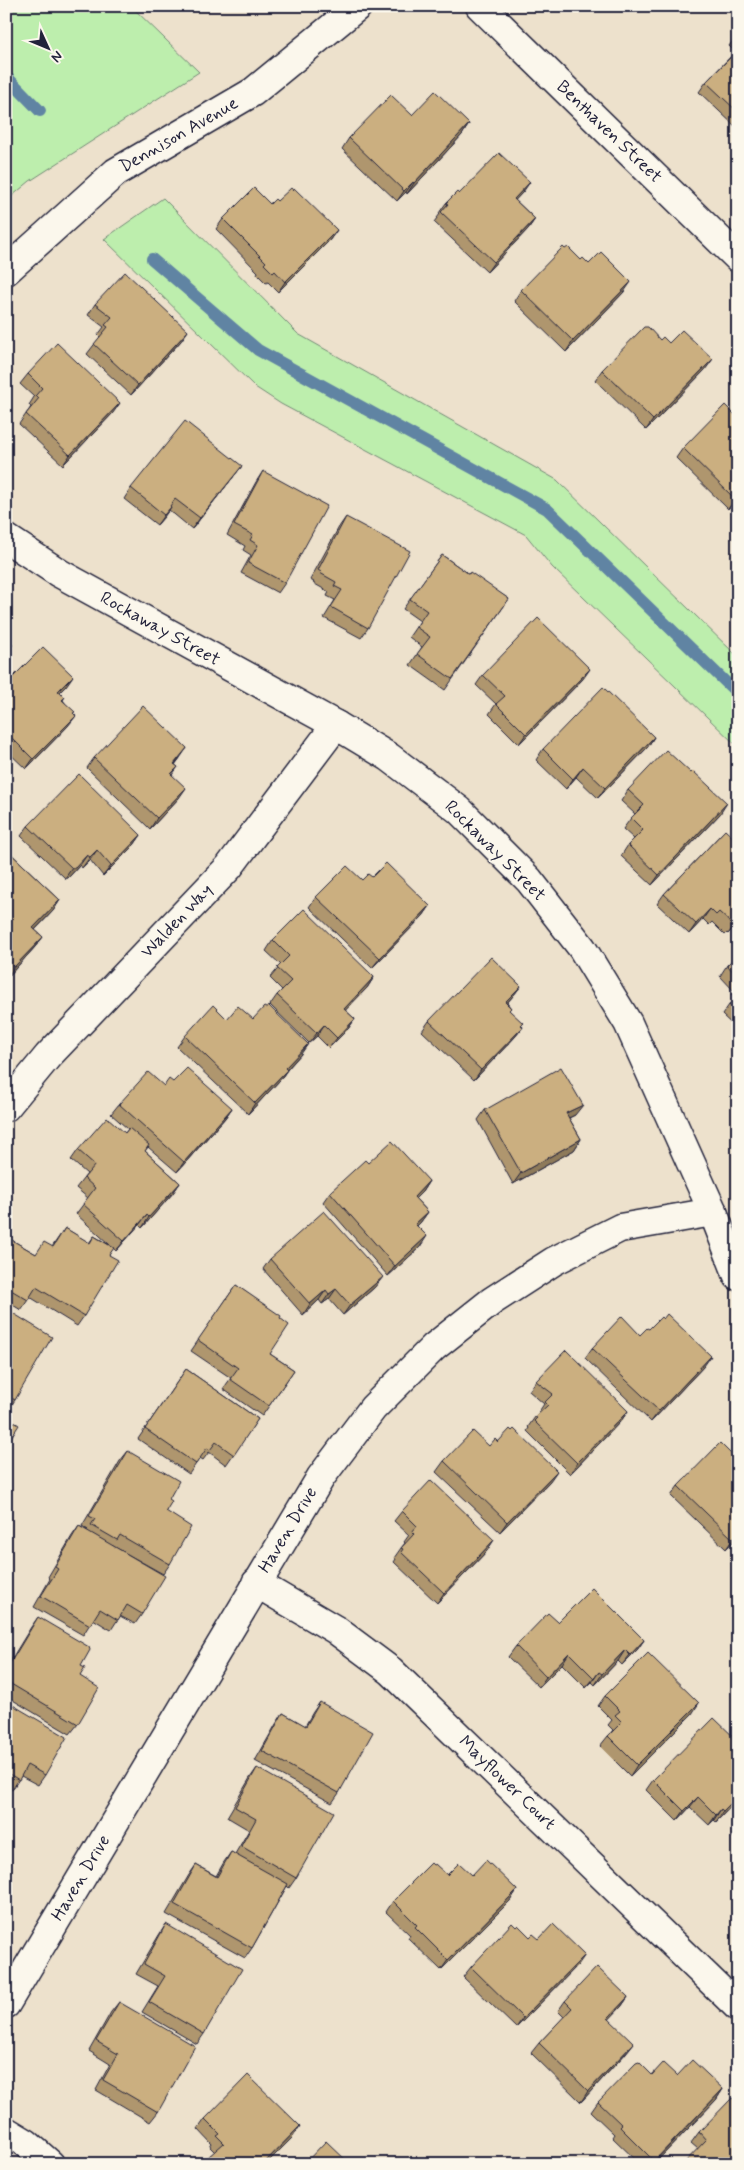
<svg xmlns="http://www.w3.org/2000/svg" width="744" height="2170" font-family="Mynerve,sans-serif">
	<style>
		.green { fill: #bdeead; stroke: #708874 }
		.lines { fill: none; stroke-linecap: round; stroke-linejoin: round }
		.stream { stroke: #6084a3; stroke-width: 12 }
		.minor-casing { stroke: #22223b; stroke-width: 31 }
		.minor { stroke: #fbf7ec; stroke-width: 28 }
		.wall { fill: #af966e; stroke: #22223b }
		.shaded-wall { fill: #8e7a5a; stroke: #22223b }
		.building { fill: #cbaf80; stroke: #22223b }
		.labels { text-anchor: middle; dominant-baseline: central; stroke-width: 4; stroke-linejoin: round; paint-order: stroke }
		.street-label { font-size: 18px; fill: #22223b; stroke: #fbf7ec }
	</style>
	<rect width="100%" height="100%" fill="#ede1cc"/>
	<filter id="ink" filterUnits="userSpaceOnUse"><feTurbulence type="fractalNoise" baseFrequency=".02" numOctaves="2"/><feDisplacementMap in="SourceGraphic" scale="10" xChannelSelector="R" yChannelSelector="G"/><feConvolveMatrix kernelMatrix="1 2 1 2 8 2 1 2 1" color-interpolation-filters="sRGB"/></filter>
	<g filter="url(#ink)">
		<g class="green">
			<polygon points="6,6 131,6 199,72 30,181 6,201"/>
			<polygon points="163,198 298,334 557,480 738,657 738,747 552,567 526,535 281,404 255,387 104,239"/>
		</g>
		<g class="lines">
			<g class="stream">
				<polyline points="6,76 40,111"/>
				<polyline points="152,259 258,350 547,509 738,694"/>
			</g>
			<defs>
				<g id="minor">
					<polyline points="480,6 738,258"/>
					<polyline points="6,271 116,172 253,92 358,6"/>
					<polyline points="6,538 59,573 336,725 389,757 459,810 529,880 582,948 628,1023 713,1212 738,1276"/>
					<polyline points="6,1107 48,1056 229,867 336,725"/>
					<polyline points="256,1583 336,1630 391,1671 738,2007"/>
					<polyline points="6,2004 321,1477 373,1408 434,1347 492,1301 554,1261 620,1228 713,1212"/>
					<polyline points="6,2131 26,2143 50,2164"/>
				</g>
			</defs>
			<use href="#minor" class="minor-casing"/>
			<use href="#minor" class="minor"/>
		</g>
		<g class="wall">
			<polygon points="738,34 738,129 699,92 706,82 735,52 729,46"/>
			<polygon points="412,115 469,124 462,135 407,194 406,192 397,201 342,149 349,138"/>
			<polygon points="523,192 515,200 535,219 528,229 487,272 434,222 440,214 439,213 446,203 459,194"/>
			<polygon points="277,201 337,230 329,241 278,292 268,282 266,283 257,274 258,272 216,229 223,219"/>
			<polygon points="581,260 589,264 624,292 566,352 514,301 521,290"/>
			<polygon points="95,304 181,341 131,395 87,354 100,337 98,335 104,327 88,315"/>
			<polygon points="669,343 705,370 646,430 595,380 602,370"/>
			<polygon points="28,374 113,413 63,465 19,424 31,407 29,405 34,397 20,384"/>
			<polygon points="683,448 738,499 728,509 676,458"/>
			<polygon points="263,471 285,583 278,593 241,573 251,555 243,550 245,546 227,535 256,482"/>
			<polygon points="234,476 192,529 169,510 157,525 124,499 131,488"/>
			<polygon points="346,517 368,628 361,638 324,618 335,600 327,596 329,592 313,583 314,582 310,580 339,527"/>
			<polygon points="442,555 469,574 509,599 445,690 410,665 422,647 409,637 420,621 403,609"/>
			<polygon points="483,675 583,679 519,744 489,714 496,704 476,685"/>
			<polygon points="6,684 66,686 60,692 65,697 63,700 73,714 68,726 26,769 6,750"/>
			<polygon points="654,737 647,748 598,798 576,777 566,789 536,760 543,749"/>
			<polygon points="94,758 180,758 175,765 178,767 172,775 179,798 150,829 87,768"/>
			<polygon points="691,773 720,814 652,885 621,856 628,845 634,839 623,829 631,818 635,814 621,801 628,790"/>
			<polygon points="28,826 141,835 134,845 103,876 90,860 82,868 80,865 68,878 65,878 21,836"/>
			<polygon points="725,830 738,924 728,934 727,933 725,935 712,922 709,925 703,919 689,934 657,904 664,894"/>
			<polygon points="6,849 60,900 53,911 35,930 43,937 35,947 7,978"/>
			<polygon points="372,877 430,906 423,916 372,968 309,907 316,897 362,880"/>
			<polygon points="273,940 374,977 367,988 345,1010 355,1019 348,1029 329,1048 317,1036 309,1043 270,1005 277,995 282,990 270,978 281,965 266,951"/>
			<polygon points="738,954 738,1030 722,1015 729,1005 735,1002 737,1000 731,994 734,991 720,976 727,965"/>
			<polygon points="521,986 513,996 507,1003 511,1008 509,1010 523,1027 515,1037 474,1080 422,1031 429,1021"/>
			<polygon points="227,1019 253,1019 301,1054 287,1070 280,1080 248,1114 177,1047 185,1036"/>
			<polygon points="173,1082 232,1108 225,1118 177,1172 148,1147 145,1151 180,1183 173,1193 142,1228 139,1225 116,1251 113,1248 109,1255 84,1316 77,1326 30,1297 21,1310 6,1301 6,1244 10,1239 36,1254 52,1247 65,1228 89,1243 94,1236 110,1245 76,1214 88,1198 76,1188 87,1174 71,1160 78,1150 125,1133 128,1129 111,1114 119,1104"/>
			<polygon points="485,1110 575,1115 569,1118 581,1139 574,1150 513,1184 478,1120"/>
			<polygon points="368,1163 429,1181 422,1192 415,1198 428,1212 420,1223 417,1226 420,1247 388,1276 323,1202 330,1192"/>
			<polygon points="270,1259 375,1287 343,1315 329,1299 322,1304 319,1300 303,1315 263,1269"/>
			<polygon points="236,1285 280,1318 270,1354 294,1370 262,1416 223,1389 231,1378 191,1351"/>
			<polygon points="6,1309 15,1400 8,1410 6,1409"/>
			<polygon points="649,1329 704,1366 651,1422 585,1358 592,1348 640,1335"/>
			<polygon points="186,1369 258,1419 226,1465 209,1452 203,1460 200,1458 189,1474 138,1439"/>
			<polygon points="536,1381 628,1411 621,1421 570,1474 527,1431 529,1428 528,1427 535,1417 539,1413 538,1413 544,1404 529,1391"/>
			<polygon points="489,1446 550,1481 500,1532 436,1472 444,1461"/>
			<polygon points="128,1451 169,1499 166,1511 170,1564 163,1574 113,1546 142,1614 135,1624 120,1616 111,1630 93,1619 83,1635 34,1607 50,1579 48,1577 72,1536 79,1526 87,1530 88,1530 82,1526 120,1461"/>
			<polygon points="678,1486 738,1537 726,1549 671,1496"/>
			<polygon points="402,1511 487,1551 437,1603 394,1562 396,1559 394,1558 401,1548 405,1543 404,1542 409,1535 394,1521"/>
			<polygon points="738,1556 738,1565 734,1562"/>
			<polygon points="38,1617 81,1666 80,1676 78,1724 70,1734 6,1696 6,1668 31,1627"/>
			<polygon points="558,1622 644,1640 637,1650 622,1665 618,1661 595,1685 592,1682 586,1688 562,1664 539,1687 508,1657 516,1646"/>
			<polygon points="605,1696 692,1714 630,1776 600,1746 608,1736 613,1730 608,1725 612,1720 598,1706"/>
			<polygon points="6,1701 45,1775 38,1785 21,1776 12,1790 6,1787"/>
			<polygon points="320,1702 339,1793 332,1803 255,1761 276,1724 283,1713 305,1726 313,1712"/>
			<polygon points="738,1741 738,1799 716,1822 714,1820 709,1825 690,1807 677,1821 646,1790 653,1780"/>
			<polygon points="257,1768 296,1878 289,1888 287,1886 252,1948 245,1958 166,1914 189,1875 196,1865 216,1876 224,1862 231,1852 235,1854 249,1830 227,1817 250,1778"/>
			<polygon points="738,1829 738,1845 734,1842 735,1840 732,1836"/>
			<polygon points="738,1872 738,1881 734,1877"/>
			<polygon points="447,1875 472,1875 517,1890 510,1901 441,1970 408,1938 410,1935 386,1912 393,1901"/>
			<polygon points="166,1924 204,2034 197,2044 142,2012 158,1986 136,1974 159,1935"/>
			<polygon points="516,1927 530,1937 539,1939 578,1965 516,2028 463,1977 471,1967"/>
			<polygon points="628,1997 621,2007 609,2019 626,2053 581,2102 531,2053 539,2043 564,2017 558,2011 565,2001"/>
			<polygon points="119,2002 158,2112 150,2122 96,2090 110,2064 89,2051 111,2012"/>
			<polygon points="652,2075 677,2076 723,2089 716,2100 654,2164 640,2164 612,2137 614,2134 591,2112 598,2102"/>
			<polygon points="205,2119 293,2137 266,2164 204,2164 208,2157 215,2152 210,2147 212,2144 198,2129"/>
			<polygon points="699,2132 738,2164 698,2149 691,2143"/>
		</g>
		<g class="shaded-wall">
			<polygon points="469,124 462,135 407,194 414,183"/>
			<polygon points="413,182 406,192 397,201 404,191"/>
			<polygon points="530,182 523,192 507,209 514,199"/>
			<polygon points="535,219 528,229 487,272 494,262"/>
			<polygon points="337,230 329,241 278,292 285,282"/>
			<polygon points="631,282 624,292 566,352 573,341"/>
			<polygon points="188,331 181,341 131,395 138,385"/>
			<polygon points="713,359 705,370 646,430 653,420"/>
			<polygon points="120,403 113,413 63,465 70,455"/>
			<polygon points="242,466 234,476 192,529 200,518"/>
			<polygon points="738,496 738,499 728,509 735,499"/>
			<polygon points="171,507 164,517 157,525 164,515"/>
			<polygon points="590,669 583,679 519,744 526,734"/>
			<polygon points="73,676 66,686 51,701 58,691"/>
			<polygon points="76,716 68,726 26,769 33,759"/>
			<polygon points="654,737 647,748 598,798 605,788"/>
			<polygon points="187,748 180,758 167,774 174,764"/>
			<polygon points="583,767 576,777 566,789 573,779"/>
			<polygon points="186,788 179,798 150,829 157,818"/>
			<polygon points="727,803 720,814 652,885 659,875"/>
			<polygon points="141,835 134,845 103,876 111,866"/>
			<polygon points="97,850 90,860 82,868 90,857"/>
			<polygon points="87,855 80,865 68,878 65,878 72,868"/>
			<polygon points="60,900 53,911 26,939 33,928"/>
			<polygon points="430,906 423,916 372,968 380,958"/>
			<polygon points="710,909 703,919 689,934 696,924"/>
			<polygon points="738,922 738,924 728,934 736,924"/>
			<polygon points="43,937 35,947 7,978 14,967"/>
			<polygon points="374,977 367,988 337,1019 344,1009"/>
			<polygon points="521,986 513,996 498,1013 505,1002"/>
			<polygon points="355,1019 348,1029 329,1048 337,1038"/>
			<polygon points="324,1025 317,1036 309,1043 317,1033"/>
			<polygon points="523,1027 515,1037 474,1080 481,1070"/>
			<polygon points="308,1044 301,1054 278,1079 285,1068"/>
			<polygon points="287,1070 280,1080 248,1114 255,1103"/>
			<polygon points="583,1105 575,1115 558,1123 566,1113"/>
			<polygon points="232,1108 225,1118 177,1172 184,1162"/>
			<polygon points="581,1139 574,1150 513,1184 521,1173"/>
			<polygon points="429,1181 422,1192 407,1207 414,1197"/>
			<polygon points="180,1183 173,1193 142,1228 149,1217"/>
			<polygon points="428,1212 420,1223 408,1234 415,1224"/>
			<polygon points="147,1215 139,1225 116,1251 124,1241"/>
			<polygon points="427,1236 420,1247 388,1276 395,1266"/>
			<polygon points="383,1277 375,1287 343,1315 350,1305"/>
			<polygon points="336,1289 329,1299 322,1304 329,1294"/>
			<polygon points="326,1290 319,1300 303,1315 310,1304"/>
			<polygon points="711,1356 704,1366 651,1422 659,1411"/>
			<polygon points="628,1411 621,1421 570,1474 577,1463"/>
			<polygon points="557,1471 550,1481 500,1532 507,1522"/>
			<polygon points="738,1534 738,1537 726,1549 733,1539"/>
			<polygon points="494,1540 487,1551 437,1603 444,1593"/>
			<polygon points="644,1640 637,1650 622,1665 630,1655"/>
			<polygon points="625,1650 618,1661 595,1685 602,1674"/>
			<polygon points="569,1653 562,1664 539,1687 546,1677"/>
			<polygon points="599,1672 592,1682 586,1688 594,1678"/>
			<polygon points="699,1703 692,1714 630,1776 637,1765"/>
			<polygon points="738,1796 738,1799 716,1822 723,1811"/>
			<polygon points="698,1797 690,1807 677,1821 684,1811"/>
			<polygon points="721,1809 714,1820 709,1825 716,1815"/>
			<polygon points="517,1890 510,1901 441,1970 448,1960"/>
			<polygon points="585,1955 578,1965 516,2028 523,2018"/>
			<polygon points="628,1997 621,2007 601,2028 608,2018"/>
			<polygon points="634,2043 626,2053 581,2102 588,2091"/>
			<polygon points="723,2089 716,2100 654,2164 652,2164"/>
			<polygon points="300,2126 293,2137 266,2164 263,2164"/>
		</g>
		<g class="building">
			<polygon points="738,50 738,112 706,82"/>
			<polygon points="435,91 469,124 414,183 413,182 404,191 349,138 391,95 412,115"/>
			<polygon points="499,153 530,182 514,199 535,219 494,262 441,212 448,204 446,203 457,192 459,194"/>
			<polygon points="254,188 270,204 275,199 277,201 291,188 293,190 294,188 337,230 285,282 275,271 273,273 264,264 266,262 223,219"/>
			<polygon points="563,247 565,249 568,247 581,260 583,258 589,264 601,252 631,282 573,341 521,290"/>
			<polygon points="125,272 188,331 138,385 94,344 108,327 105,325 112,317 95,304"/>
			<polygon points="644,327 648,327 660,340 663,337 669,343 682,330 713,359 653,420 602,370"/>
			<polygon points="57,343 120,403 70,455 26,414 39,398 36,395 42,388 28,374"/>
			<polygon points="725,405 738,418 738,496 735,499 683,448"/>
			<polygon points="185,421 242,466 200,518 175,499 170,506 171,507 164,515 131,488"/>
			<polygon points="263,471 327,506 285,583 248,563 258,545 250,540 253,535 234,525"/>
			<polygon points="346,517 410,551 368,628 331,607 342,590 334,586 336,582 320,573 321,572 318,570"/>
			<polygon points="442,555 469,574 470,572 509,599 452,679 417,654 430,637 416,627 427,611 410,599"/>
			<polygon points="538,618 590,669 526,734 496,704 505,696 483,675"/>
			<polygon points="6,639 13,645 6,652"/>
			<polygon points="43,647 73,676 58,691 65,697 62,700 75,712 73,713 76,716 33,759 6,732 6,684"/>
			<polygon points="603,687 654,737 605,788 583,767 573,779 543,749"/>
			<polygon points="143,706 187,748 174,764 178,767 171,774 186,788 157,818 94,758"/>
			<polygon points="666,750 691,773 693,771 727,803 659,875 628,845 643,830 631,818 644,805 628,790"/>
			<polygon points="79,774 141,835 111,866 97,850 90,857 87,855 75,868 72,868 28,826"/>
			<polygon points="725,830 738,842 738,922 736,924 734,923 732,924 719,912 716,915 710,909 696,924 664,894"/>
			<polygon points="6,849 60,900 33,928 43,937 14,967 6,960"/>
			<polygon points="386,863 430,906 380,958 316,897 347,866 362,880 368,874 372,877"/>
			<polygon points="304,909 374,977 344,1009 355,1019 337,1038 324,1025 317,1033 277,995 291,981 277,968 289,956 273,940"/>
			<polygon points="738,954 738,977 727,965"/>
			<polygon points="491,957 521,986 505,1002 511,1008 509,1010 523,1023 521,1025 523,1027 481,1070 429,1021"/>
			<polygon points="733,1000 735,1002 738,1000 738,1013 729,1005"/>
			<polygon points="213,1005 227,1019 238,1006 253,1019 264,1007 266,1008 269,1006 308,1044 285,1068 287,1070 255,1103 185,1036"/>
			<polygon points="561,1067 583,1105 566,1113 581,1139 521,1173 485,1110"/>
			<polygon points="187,1068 232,1108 184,1162 119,1104 148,1072 164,1086 169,1079 173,1082"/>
			<polygon points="107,1117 125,1133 129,1128 149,1145 145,1151 180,1183 149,1217 147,1215 124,1241 83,1204 95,1188 84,1178 95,1165 78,1150"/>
			<polygon points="392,1141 429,1181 414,1197 428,1212 415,1224 427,1236 395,1266 330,1192 365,1160 368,1163"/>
			<polygon points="324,1211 383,1277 350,1305 336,1289 329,1294 326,1290 310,1304 270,1259"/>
			<polygon points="65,1228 90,1243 94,1236 114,1248 109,1255 118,1260 84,1316 36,1287 28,1300 6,1287 6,1245 10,1239 36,1254 44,1242 53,1247"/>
			<polygon points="236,1285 281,1316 280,1318 289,1325 270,1354 294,1370 269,1406 230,1379 238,1368 198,1340"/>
			<polygon points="6,1309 52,1337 15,1400 6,1395"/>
			<polygon points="667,1314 711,1356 659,1411 592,1348 622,1316 640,1335 647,1328 649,1329 661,1317 663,1319"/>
			<polygon points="566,1350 628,1411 577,1463 534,1421 537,1418 535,1417 548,1405 545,1402 553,1394 536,1381"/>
			<polygon points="186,1369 258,1419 234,1455 216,1442 210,1450 207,1448 196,1464 145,1429"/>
			<polygon points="6,1417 19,1425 6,1445"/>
			<polygon points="510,1429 512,1431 514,1429 557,1471 507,1522 444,1461 473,1431 489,1446 495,1439 498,1442"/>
			<polygon points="720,1443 734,1457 737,1454 738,1454 738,1534 733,1539 678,1486"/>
			<polygon points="128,1451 179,1481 169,1499 172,1501 166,1511 191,1527 170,1564 120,1535 117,1540 91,1525 95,1519 89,1516"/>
			<polygon points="431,1480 494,1540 444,1593 401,1552 403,1549 401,1548 414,1534 412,1532 417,1526 402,1511"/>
			<polygon points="79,1526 165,1576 142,1614 127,1605 118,1620 100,1609 90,1625 41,1596 58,1569 55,1567"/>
			<polygon points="592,1588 644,1640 630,1655 625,1650 602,1674 599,1672 594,1678 569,1653 546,1677 516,1646 548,1613 558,1622"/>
			<polygon points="38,1617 89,1647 90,1650 81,1666 85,1668 80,1676 99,1688 78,1724 6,1681 6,1670"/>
			<polygon points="648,1653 699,1703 637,1765 608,1736 622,1722 615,1715 620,1711 605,1696"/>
			<polygon points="6,1701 67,1737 45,1775 27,1765 19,1780 6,1772"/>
			<polygon points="320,1702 373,1732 339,1793 262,1751 283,1713 306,1726"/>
			<polygon points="714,1718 738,1741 738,1796 723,1811 721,1809 716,1815 698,1797 684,1811 653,1780"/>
			<polygon points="257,1768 334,1812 296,1878 241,1846 256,1819 235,1807"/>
			<polygon points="231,1852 288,1884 252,1948 174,1904 196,1865 217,1877"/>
			<polygon points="486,1860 517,1890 448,1960 415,1927 417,1925 393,1901 431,1863 433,1865 435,1864 447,1875 459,1863 472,1875"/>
			<polygon points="512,1923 516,1927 518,1925 530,1937 533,1934 539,1939 553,1924 585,1955 523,2018 471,1967"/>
			<polygon points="166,1924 242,1969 204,2034 149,2002 165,1976 144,1964"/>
			<polygon points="597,1967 628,1997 608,2018 634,2043 588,2091 539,2043 572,2008 565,2001"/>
			<polygon points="119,2002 195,2046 158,2112 103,2080 118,2054 96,2041"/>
			<polygon points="692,2060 723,2089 654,2161 620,2127 622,2125 598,2102 636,2063 639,2062 652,2075 663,2063 677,2076"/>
			<polygon points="248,2075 300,2126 263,2164 214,2164 208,2157 224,2143 217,2136 220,2134 205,2119"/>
			<polygon points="732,2098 738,2103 738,2164 683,2164 706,2140 699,2132"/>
			<polygon points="326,2141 350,2164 304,2164"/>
		</g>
	</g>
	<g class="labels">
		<g class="street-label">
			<text transform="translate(609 132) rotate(44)">Benthaven Street</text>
			<text transform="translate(179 135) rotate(-30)">Dennison Avenue</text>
			<text transform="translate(160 629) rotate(29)">Rockaway Street</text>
			<text transform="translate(495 851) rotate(45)">Rockaway Street</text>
			<text transform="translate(177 921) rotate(-46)">Walden Way</text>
			<text transform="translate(288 1530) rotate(-59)">Haven Drive</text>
			<text transform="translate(507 1783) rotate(44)">Mayflower Court</text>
			<text transform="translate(81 1878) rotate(-59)">Haven Drive</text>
		</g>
	</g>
	<rect width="744" height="2170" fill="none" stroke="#fbf7ec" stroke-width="25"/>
	<rect x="12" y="12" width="719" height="2145" fill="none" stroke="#22223b" stroke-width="2" filter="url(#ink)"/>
	<g transform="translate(48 48) rotate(134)" stroke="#fbf7ec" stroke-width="4" paint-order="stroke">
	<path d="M0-4L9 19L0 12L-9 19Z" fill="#22223b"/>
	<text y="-8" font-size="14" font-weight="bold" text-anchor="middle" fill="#22223b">N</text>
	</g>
</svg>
